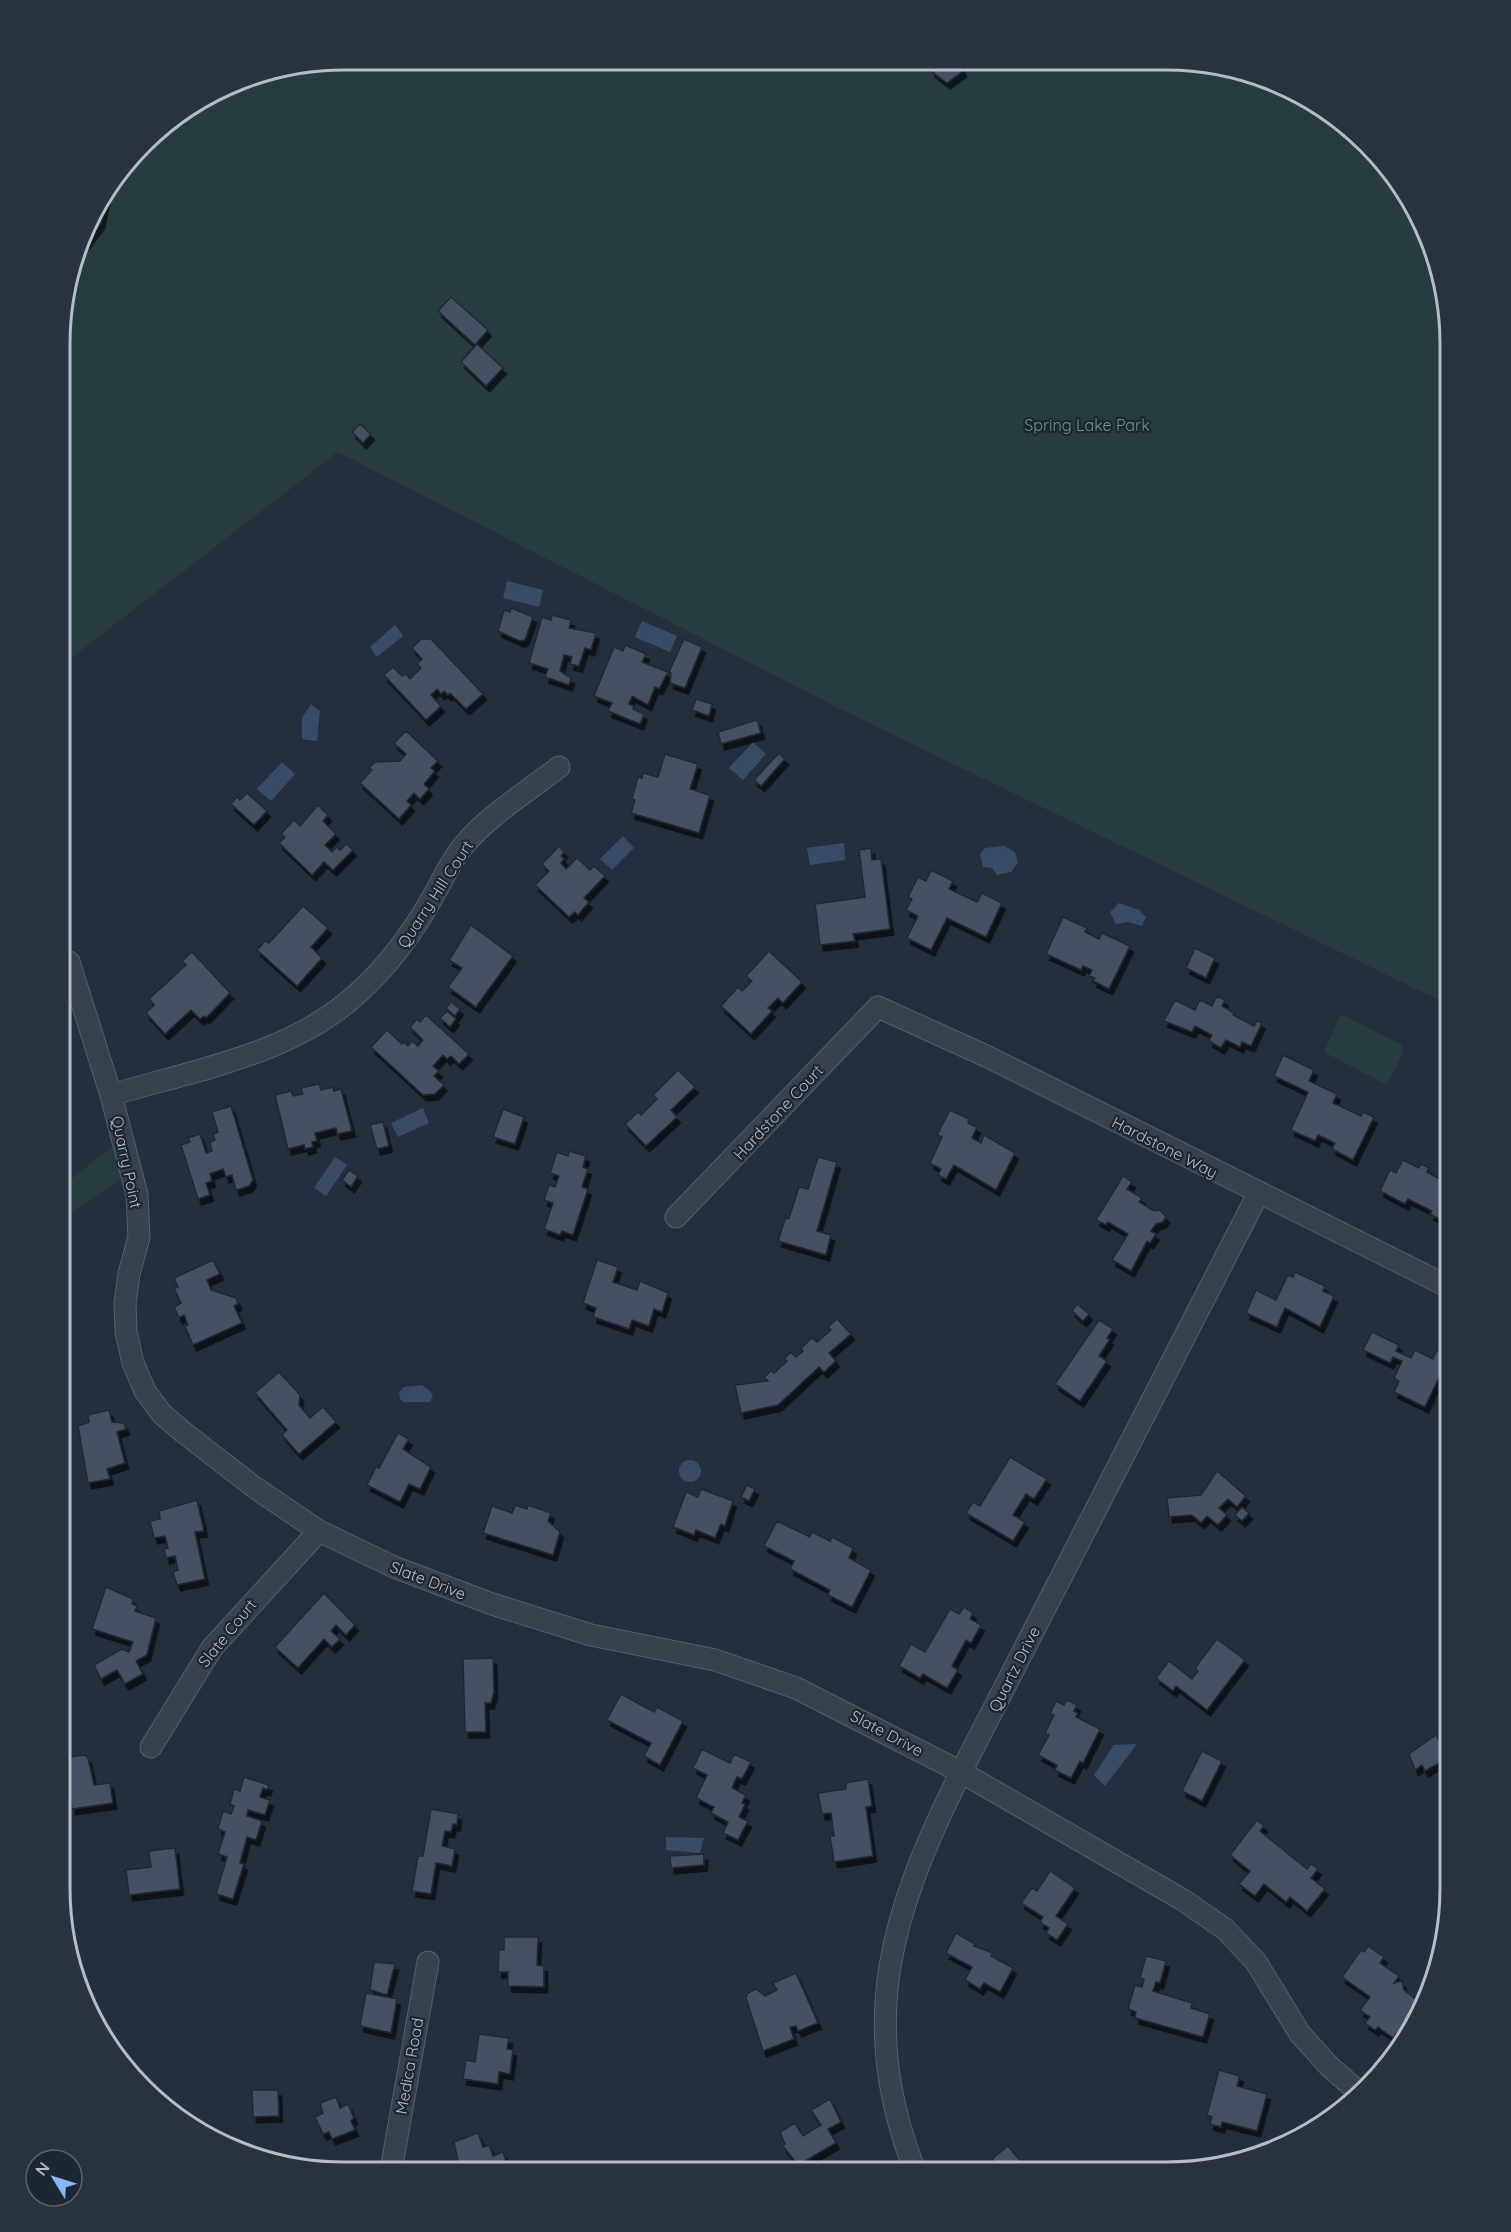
<svg xmlns="http://www.w3.org/2000/svg" width="1511" height="2232" font-family="Quicksand,sans-serif">
	<style>
		.green { fill: #263c3f }
		.water { fill: #394c67 }
		.building { fill: #455162; stroke: #1f2835; stroke-width: 1.5; filter: url(#shadow) }
		.lines { fill: none; stroke-linecap: round; stroke-linejoin: round }
		.minor-casing { stroke: #565f6c; stroke-width: 23 }
		.minor { stroke: #38414e; stroke-width: 21 }
		.labels { text-anchor: middle; dominant-baseline: central; stroke-width: 4.5; stroke-linejoin: round; paint-order: stroke }
		.park-label { font-size: 16px; fill: #6b9a76; stroke: #1d2633 }
		.street-label { font-size: 16px; fill: #b4bcc9; stroke: #1d2633 }
		.rim { fill: none; stroke: #b4bcc9; stroke-width: 3 }
	</style>
	<defs>
		<filter id="shadow"><feDropShadow dx="3.5" dy="6" stdDeviation="0" flood-color="#0009"/></filter>
	</defs>
	<rect width="100%" height="100%" fill="#242f3e"/>
	<g class="green">
		<polygon points="345,60 1204,62 1275,82 1339,119 1392,171 1429,235 1451,345 1451,1006 840,709 338,452 62,665 62,307 98,203 157,130 253,75"/>
		<polygon points="1341,1014 1402,1045 1403,1053 1387,1085 1324,1052"/>
		<polygon points="113,1146 121,1180 61,1220 61,1187"/>
	</g>
	<g class="water">
		<polygon points="507,581 543,590 539,607 503,598"/>
		<polygon points="642,621 677,636 670,652 635,637"/>
		<polygon points="395,625 403,636 377,657 370,647"/>
		<polygon points="311,704 320,711 317,741 302,739 302,718"/>
		<polygon points="753,742 766,754 743,780 729,768"/>
		<polygon points="282,762 295,774 271,801 257,789"/>
		<polygon points="623,836 634,848 612,870 600,859"/>
		<polygon points="844,843 845,860 810,865 807,848"/>
		<polygon points="1004,846 1015,852 1018,863 1011,872 997,875 992,868 983,867 980,854 985,848"/>
		<polygon points="1119,903 1139,910 1146,917 1142,926 1128,922 1116,924 1110,912"/>
		<polygon points="423,1108 429,1123 398,1137 391,1123"/>
		<polygon points="335,1157 347,1165 326,1196 314,1188"/>
		<polygon points="422,1385 433,1394 430,1402 404,1402 400,1399 399,1392 404,1387"/>
		<circle cx="690" cy="1471" r="11"/>
		<polygon points="1137,1744 1105,1786 1094,1775 1114,1745"/>
		<polygon points="666,1837 704,1838 700,1853 666,1850"/>
	</g>
	<g class="building">
		<polygon points="934,62 959,62 963,71 947,83 931,71"/>
		<polygon points="108,190 101,223 84,245 98,203"/>
		<polygon points="451,297 488,330 475,345 438,311"/>
		<polygon points="477,344 503,368 486,386 461,362"/>
		<polygon points="360,424 371,434 363,443 352,432"/>
		<polygon points="511,608 533,617 525,640 520,641 498,631 504,610 510,612"/>
		<polygon points="552,615 571,620 569,628 596,633 591,650 585,648 579,666 570,664 572,657 564,655 560,671 571,678 569,685 545,677 548,669 529,663 542,617 551,620"/>
		<polygon points="421,639 431,639 483,694 466,709 450,693 448,695 444,691 441,694 437,689 431,695 441,706 426,720 384,675 393,667 402,676 406,674 410,679 421,668 417,664 422,659 412,648"/>
		<polygon points="684,639 702,647 685,688 670,683 671,673 669,672"/>
		<polygon points="625,645 646,654 642,662 668,672 659,689 655,687 648,705 632,696 629,704 634,706 633,709 644,714 640,724 608,711 612,703 594,696 614,647 623,651"/>
		<polygon points="696,699 712,704 709,716 692,710"/>
		<polygon points="757,720 761,733 721,744 718,732"/>
		<polygon points="406,731 438,761 431,768 435,771 424,784 429,789 420,799 414,793 407,801 411,805 399,819 360,783 372,770 369,768 375,762 400,761 406,754 394,743"/>
		<polygon points="779,753 785,759 761,786 754,780"/>
		<polygon points="665,754 698,764 690,789 710,795 699,833 631,813 635,800 632,799 638,777 642,778 643,773 658,777"/>
		<polygon points="247,793 267,811 254,825 231,804 237,797 240,800"/>
		<polygon points="318,805 328,815 323,821 336,834 325,845 332,852 337,847 340,850 346,844 353,850 333,870 324,862 312,875 279,843 285,837 281,834 294,820 300,826"/>
		<polygon points="559,846 564,852 561,856 564,859 561,863 566,869 577,858 590,870 594,866 605,876 584,898 589,902 578,915 575,912 569,917 535,885 549,871 542,864"/>
		<polygon points="871,848 872,860 881,859 890,929 853,934 855,941 820,945 815,904 865,897 859,850"/>
		<polygon points="931,870 953,881 949,889 977,902 982,893 1002,903 986,937 947,918 931,950 907,938 918,916 906,910 912,899 908,897 918,877 926,881"/>
		<polygon points="303,906 328,928 311,947 322,958 297,986 257,950 265,941 269,943"/>
		<polygon points="1063,917 1087,928 1085,932 1099,939 1102,933 1130,946 1109,989 1093,981 1095,978 1089,976 1092,970 1083,966 1081,970 1046,954"/>
		<polygon points="471,925 513,956 476,1007 448,987 462,968 449,960"/>
		<polygon points="1195,948 1215,958 1206,978 1186,968"/>
		<polygon points="769,951 802,982 783,1003 778,998 768,1008 772,1011 751,1034 721,1006 738,987 742,991 752,981 746,976"/>
		<polygon points="192,952 230,993 206,1018 204,1016 200,1019 191,1010 165,1034 146,1013 154,1005 149,999 186,965 182,961"/>
		<polygon points="1217,996 1225,1000 1222,1006 1234,1013 1233,1015 1254,1026 1257,1021 1262,1023 1251,1046 1242,1042 1240,1047 1226,1040 1221,1048 1209,1041 1212,1035 1195,1026 1192,1032 1164,1021 1175,1000 1195,1010 1200,1000 1212,1006"/>
		<polygon points="451,1002 460,1009 455,1016 446,1008"/>
		<polygon points="447,1011 456,1019 450,1027 440,1018"/>
		<polygon points="426,1015 469,1054 459,1064 451,1056 447,1059 443,1055 433,1066 439,1071 434,1076 444,1085 435,1094 423,1095 371,1047 387,1030 402,1044 404,1042 408,1046 412,1041 418,1046 423,1040 410,1027 417,1019 420,1022"/>
		<polygon points="1283,1055 1314,1070 1309,1081 1337,1094 1333,1103 1361,1116 1363,1112 1374,1117 1353,1160 1332,1149 1335,1143 1318,1135 1315,1141 1291,1130 1308,1092 1274,1076"/>
		<polygon points="678,1070 695,1087 671,1110 677,1117 646,1146 625,1124 638,1112 641,1115 657,1099 653,1095"/>
		<polygon points="319,1084 321,1090 333,1087 334,1091 341,1089 352,1131 337,1134 336,1128 315,1133 317,1141 312,1142 313,1147 305,1149 304,1145 288,1149 275,1095 291,1091 293,1096 303,1094 301,1088"/>
		<polygon points="231,1106 253,1180 249,1186 236,1190 232,1175 226,1177 223,1169 210,1174 212,1181 206,1183 210,1195 198,1199 181,1145 190,1142 188,1138 200,1134 206,1153 212,1151 210,1142 215,1140 213,1134 218,1132 212,1112"/>
		<polygon points="503,1109 524,1117 515,1144 493,1137"/>
		<polygon points="950,1110 969,1119 968,1123 977,1127 972,1138 981,1143 984,1135 1015,1153 996,1190 954,1165 946,1179 938,1175 941,1169 930,1163 942,1137 937,1135"/>
		<polygon points="383,1122 389,1146 377,1149 370,1125"/>
		<polygon points="569,1151 586,1156 583,1167 588,1169 582,1187 588,1189 573,1235 562,1231 560,1235 544,1229 553,1203 544,1200 549,1185 555,1187 559,1176 550,1173 557,1152 568,1156"/>
		<polygon points="818,1157 837,1162 817,1231 831,1235 826,1255 778,1241 785,1219 789,1218 799,1187 808,1189"/>
		<polygon points="1403,1160 1419,1168 1421,1164 1429,1168 1427,1172 1443,1181 1445,1177 1451,1179 1446,1195 1450,1197 1439,1219 1430,1214 1432,1211 1408,1199 1405,1204 1380,1191 1390,1170 1396,1173"/>
		<polygon points="349,1170 358,1176 351,1187 342,1180"/>
		<polygon points="1123,1176 1132,1182 1127,1189 1142,1198 1139,1202 1154,1211 1160,1210 1166,1217 1163,1222 1156,1224 1151,1231 1156,1234 1150,1243 1147,1241 1131,1271 1112,1260 1128,1234 1108,1222 1106,1225 1096,1220"/>
		<polygon points="213,1260 220,1274 207,1280 211,1290 236,1298 238,1304 234,1306 242,1323 193,1345 185,1326 188,1325 184,1315 179,1318 174,1307 181,1303 174,1288 178,1287 174,1278"/>
		<polygon points="597,1260 618,1267 613,1282 637,1290 640,1281 668,1293 662,1312 654,1309 649,1326 632,1320 629,1329 593,1317 596,1308 583,1303"/>
		<polygon points="1295,1272 1325,1286 1323,1291 1334,1296 1320,1327 1285,1308 1277,1327 1246,1313 1256,1290 1276,1300 1288,1275 1293,1277"/>
		<polygon points="1077,1304 1089,1314 1083,1321 1072,1311"/>
		<polygon points="837,1319 851,1334 829,1353 836,1361 824,1372 819,1367 778,1405 741,1413 735,1385 768,1381 764,1377 771,1371 774,1373 787,1361 784,1359 791,1352 796,1357 803,1351 801,1348 812,1338 817,1342 831,1330 828,1327"/>
		<polygon points="1099,1320 1113,1329 1107,1338 1110,1339 1099,1356 1107,1361 1080,1401 1055,1384"/>
		<polygon points="1372,1332 1399,1345 1396,1351 1411,1358 1415,1350 1433,1359 1437,1350 1449,1356 1425,1407 1394,1392 1399,1381 1394,1378 1402,1361 1393,1357 1390,1363 1363,1350"/>
		<polygon points="279,1372 300,1395 299,1405 310,1418 323,1407 336,1422 299,1454 282,1435 287,1430 255,1393"/>
		<polygon points="109,1410 112,1422 124,1423 126,1429 117,1432 125,1463 107,1469 110,1479 88,1483 78,1426 89,1422 88,1415"/>
		<polygon points="398,1433 409,1439 403,1449 431,1467 420,1489 409,1484 400,1502 367,1485 376,1467 379,1468"/>
		<polygon points="1010,1457 1047,1479 1034,1499 1026,1494 1013,1515 1025,1522 1013,1541 966,1513 973,1502 980,1506"/>
		<polygon points="1217,1471 1246,1496 1237,1507 1228,1499 1219,1508 1227,1515 1218,1525 1207,1516 1201,1523 1192,1515 1169,1517 1167,1498 1201,1495"/>
		<polygon points="747,1485 755,1489 749,1501 741,1497"/>
		<polygon points="701,1489 733,1501 725,1526 721,1524 715,1538 696,1530 694,1535 673,1527 686,1492 698,1497"/>
		<polygon points="197,1500 204,1531 195,1532 205,1579 177,1585 173,1572 178,1570 175,1556 166,1558 164,1549 168,1548 165,1536 154,1538 150,1521 160,1519 159,1511"/>
		<polygon points="515,1505 527,1509 528,1505 551,1513 548,1521 560,1532 553,1555 483,1533 492,1506 512,1513"/>
		<polygon points="1242,1507 1249,1513 1242,1521 1235,1515"/>
		<polygon points="777,1521 810,1537 812,1532 830,1541 832,1537 853,1548 849,1558 871,1570 852,1607 828,1595 830,1590 790,1569 794,1561 764,1546"/>
		<polygon points="106,1587 133,1599 132,1604 137,1606 135,1611 156,1618 147,1655 136,1661 143,1674 125,1684 117,1670 101,1679 94,1665 122,1649 129,1652 133,1642 92,1629"/>
		<polygon points="324,1593 355,1625 346,1635 336,1625 331,1631 340,1639 332,1647 324,1639 298,1668 275,1647"/>
		<polygon points="964,1607 973,1613 970,1619 981,1625 971,1643 966,1640 952,1666 958,1670 947,1688 923,1674 920,1678 899,1666 911,1644 925,1652 950,1609 959,1614"/>
		<polygon points="1217,1639 1245,1660 1207,1710 1176,1686 1173,1691 1156,1678 1169,1661 1192,1679 1198,1671 1195,1668"/>
		<polygon points="493,1658 494,1692 491,1703 485,1703 486,1732 465,1732 463,1659"/>
		<polygon points="621,1694 654,1712 657,1707 683,1721 660,1765 644,1756 651,1743 607,1720"/>
		<polygon points="1067,1700 1077,1705 1074,1711 1078,1713 1076,1717 1100,1729 1083,1763 1080,1761 1071,1778 1055,1770 1057,1765 1038,1755 1049,1735 1045,1733 1054,1715 1050,1714 1056,1701 1064,1705"/>
		<polygon points="1436,1735 1448,1758 1425,1771 1422,1765 1415,1770 1409,1754"/>
		<polygon points="702,1749 730,1763 734,1754 751,1762 742,1779 737,1777 732,1788 746,1795 742,1803 745,1804 739,1817 748,1821 738,1840 723,1833 728,1822 711,1813 714,1807 696,1798 707,1775 693,1768"/>
		<polygon points="1202,1751 1222,1761 1202,1801 1182,1791"/>
		<polygon points="84,1755 88,1758 94,1785 110,1783 113,1803 72,1809 64,1758"/>
		<polygon points="244,1777 269,1785 267,1790 263,1788 260,1797 270,1800 265,1815 248,1810 247,1816 262,1821 256,1840 247,1837 240,1863 244,1864 233,1899 216,1894 227,1857 218,1854 225,1832 218,1829 223,1811 231,1814 234,1806 230,1804 234,1789 240,1791"/>
		<polygon points="868,1779 872,1806 866,1807 873,1856 834,1862 830,1836 834,1836 831,1813 822,1814 818,1793 846,1789 846,1783"/>
		<polygon points="431,1809 458,1814 457,1825 453,1824 451,1832 445,1831 442,1846 455,1849 452,1866 436,1863 431,1894 412,1891 418,1856 423,1856"/>
		<polygon points="1257,1820 1264,1826 1260,1831 1307,1869 1311,1864 1318,1869 1311,1878 1325,1889 1307,1911 1290,1897 1286,1902 1264,1884 1255,1896 1239,1884 1250,1871 1230,1855"/>
		<polygon points="175,1848 180,1889 129,1895 126,1870 151,1867 149,1851"/>
		<polygon points="704,1854 704,1865 671,1868 670,1856"/>
		<polygon points="1050,1871 1075,1888 1056,1916 1068,1924 1057,1940 1046,1933 1049,1928 1040,1922 1043,1917 1021,1903 1032,1888 1037,1891"/>
		<polygon points="956,1933 975,1944 974,1946 993,1953 991,1956 1013,1968 1000,1992 984,1983 980,1989 965,1980 972,1967 946,1953"/>
		<polygon points="504,1937 538,1937 537,1965 544,1966 544,1987 508,1986 508,1972 498,1972 499,1950 504,1950"/>
		<polygon points="1368,1946 1384,1957 1380,1963 1399,1976 1394,1983 1402,1981 1404,1990 1417,2000 1411,2008 1419,2014 1405,2041 1396,2034 1393,2038 1378,2027 1375,2030 1365,2023 1370,2017 1360,2010 1370,1997 1342,1977 1361,1950 1364,1952"/>
		<polygon points="1146,1956 1166,1961 1160,1983 1156,1982 1153,1991 1192,2003 1191,2008 1210,2014 1203,2037 1135,2018 1136,2012 1128,2009 1135,1985 1142,1987 1144,1979 1140,1978"/>
		<polygon points="374,1962 395,1964 387,1995 370,1990"/>
		<polygon points="796,1973 818,2023 798,2031 796,2026 790,2027 794,2039 763,2051 746,1998 748,1993 756,1989 765,1996 777,1990 773,1983"/>
		<polygon points="366,1993 397,1999 391,2033 360,2026"/>
		<polygon points="479,2034 509,2038 507,2049 513,2050 510,2074 499,2072 498,2084 463,2079 466,2060 475,2062"/>
		<polygon points="1219,2070 1240,2076 1237,2086 1267,2094 1257,2131 1222,2122 1221,2127 1210,2124 1212,2117 1207,2115"/>
		<polygon points="252,2090 278,2090 279,2116 253,2117"/>
		<polygon points="336,2097 340,2108 348,2104 354,2118 351,2121 355,2130 332,2139 329,2132 323,2134 315,2117 323,2113 320,2103"/>
		<polygon points="830,2099 841,2122 828,2129 836,2143 798,2165 783,2146 785,2144 780,2132 795,2123 803,2136 821,2125 811,2110"/>
		<polygon points="478,2133 483,2147 489,2145 493,2156 503,2152 509,2170 460,2170 454,2142"/>
		<polygon points="1008,2146 1028,2170 1026,2172 1002,2172 992,2159"/>
	</g>
	<g class="lines">
		<defs>
			<g id="minor">
				<polyline points="69,962 111,1095 137,1195 139,1237 129,1274 125,1303 126,1332 133,1363 145,1391 162,1414 183,1432 254,1487 319,1531 394,1567 492,1604 591,1635 715,1660 796,1688 961,1772 1183,1900 1225,1929 1256,1962 1300,2034 1330,2067 1361,2094"/>
				<path d="M111 1095C195 1070 293 1054 358 993 388 966 411 935 431 900 442 882 450 861 464 845 490 814 527 792 559 767"/>
				<polyline points="676,1217 878,1007 986,1056 1451,1288"/>
				<polyline points="151,1747 212,1648 319,1531"/>
				<polyline points="391,2170 428,1962"/>
				<path d="M915 2171C856 2019 892 1911 961 1772L1258 1194"/>
			</g>
		</defs>
		<use href="#minor" class="minor-casing"/>
		<use href="#minor" class="minor"/>
	</g>
	<g class="labels">
		<g class="park-label">
			<text x="1087" y="425">Spring Lake Park</text>
		</g>
		<g class="street-label">
			<text transform="translate(435 894) rotate(-57)">Quarry Hill Court</text>
			<text transform="translate(778 1112) rotate(-47)">Hardstone Court</text>
			<text transform="translate(1165 1147) rotate(27)">Hardstone Way</text>
			<text transform="translate(127 1162) rotate(78)">Quarry Point</text>
			<text transform="translate(428 1580) rotate(21)">Slate Drive</text>
			<text transform="translate(227 1633) rotate(-51)">Slate Court</text>
			<text transform="translate(1014 1669) rotate(-63)">Quartz Drive</text>
			<text transform="translate(887 1733) rotate(28)">Slate Drive</text>
			<text transform="translate(409 2066) rotate(-80)">Medica Road</text>
		</g>
	</g>
	<path d="M0 0H1511V2232H0ZM344 70H1166A274 274 0 0 1 1440 344V1888A274 274 0 0 1 1166 2162H344A274 274 0 0 1 70 1888V344A274 274 0 0 1 344 70Z" fill="#29323f" fill-rule="evenodd"/>
	<path class="rim" d="M344 70H1166A274 274 0 0 1 1440 344V1888A274 274 0 0 1 1166 2162H344A274 274 0 0 1 70 1888V344A274 274 0 0 1 344 70Z"/>
	<g transform="translate(54 2178) rotate(308)"><circle r="28" fill="#1d2633" stroke="#59626f" stroke-width="1.5"/>
	<path d="M0-4.5L10 22L0 15L-10 22Z" fill="#8ab4f8"/>
	<text y="-9" font-size="16" font-weight="bold" text-anchor="middle" fill="#b4bcc9">N</text>
	</g>
</svg>
